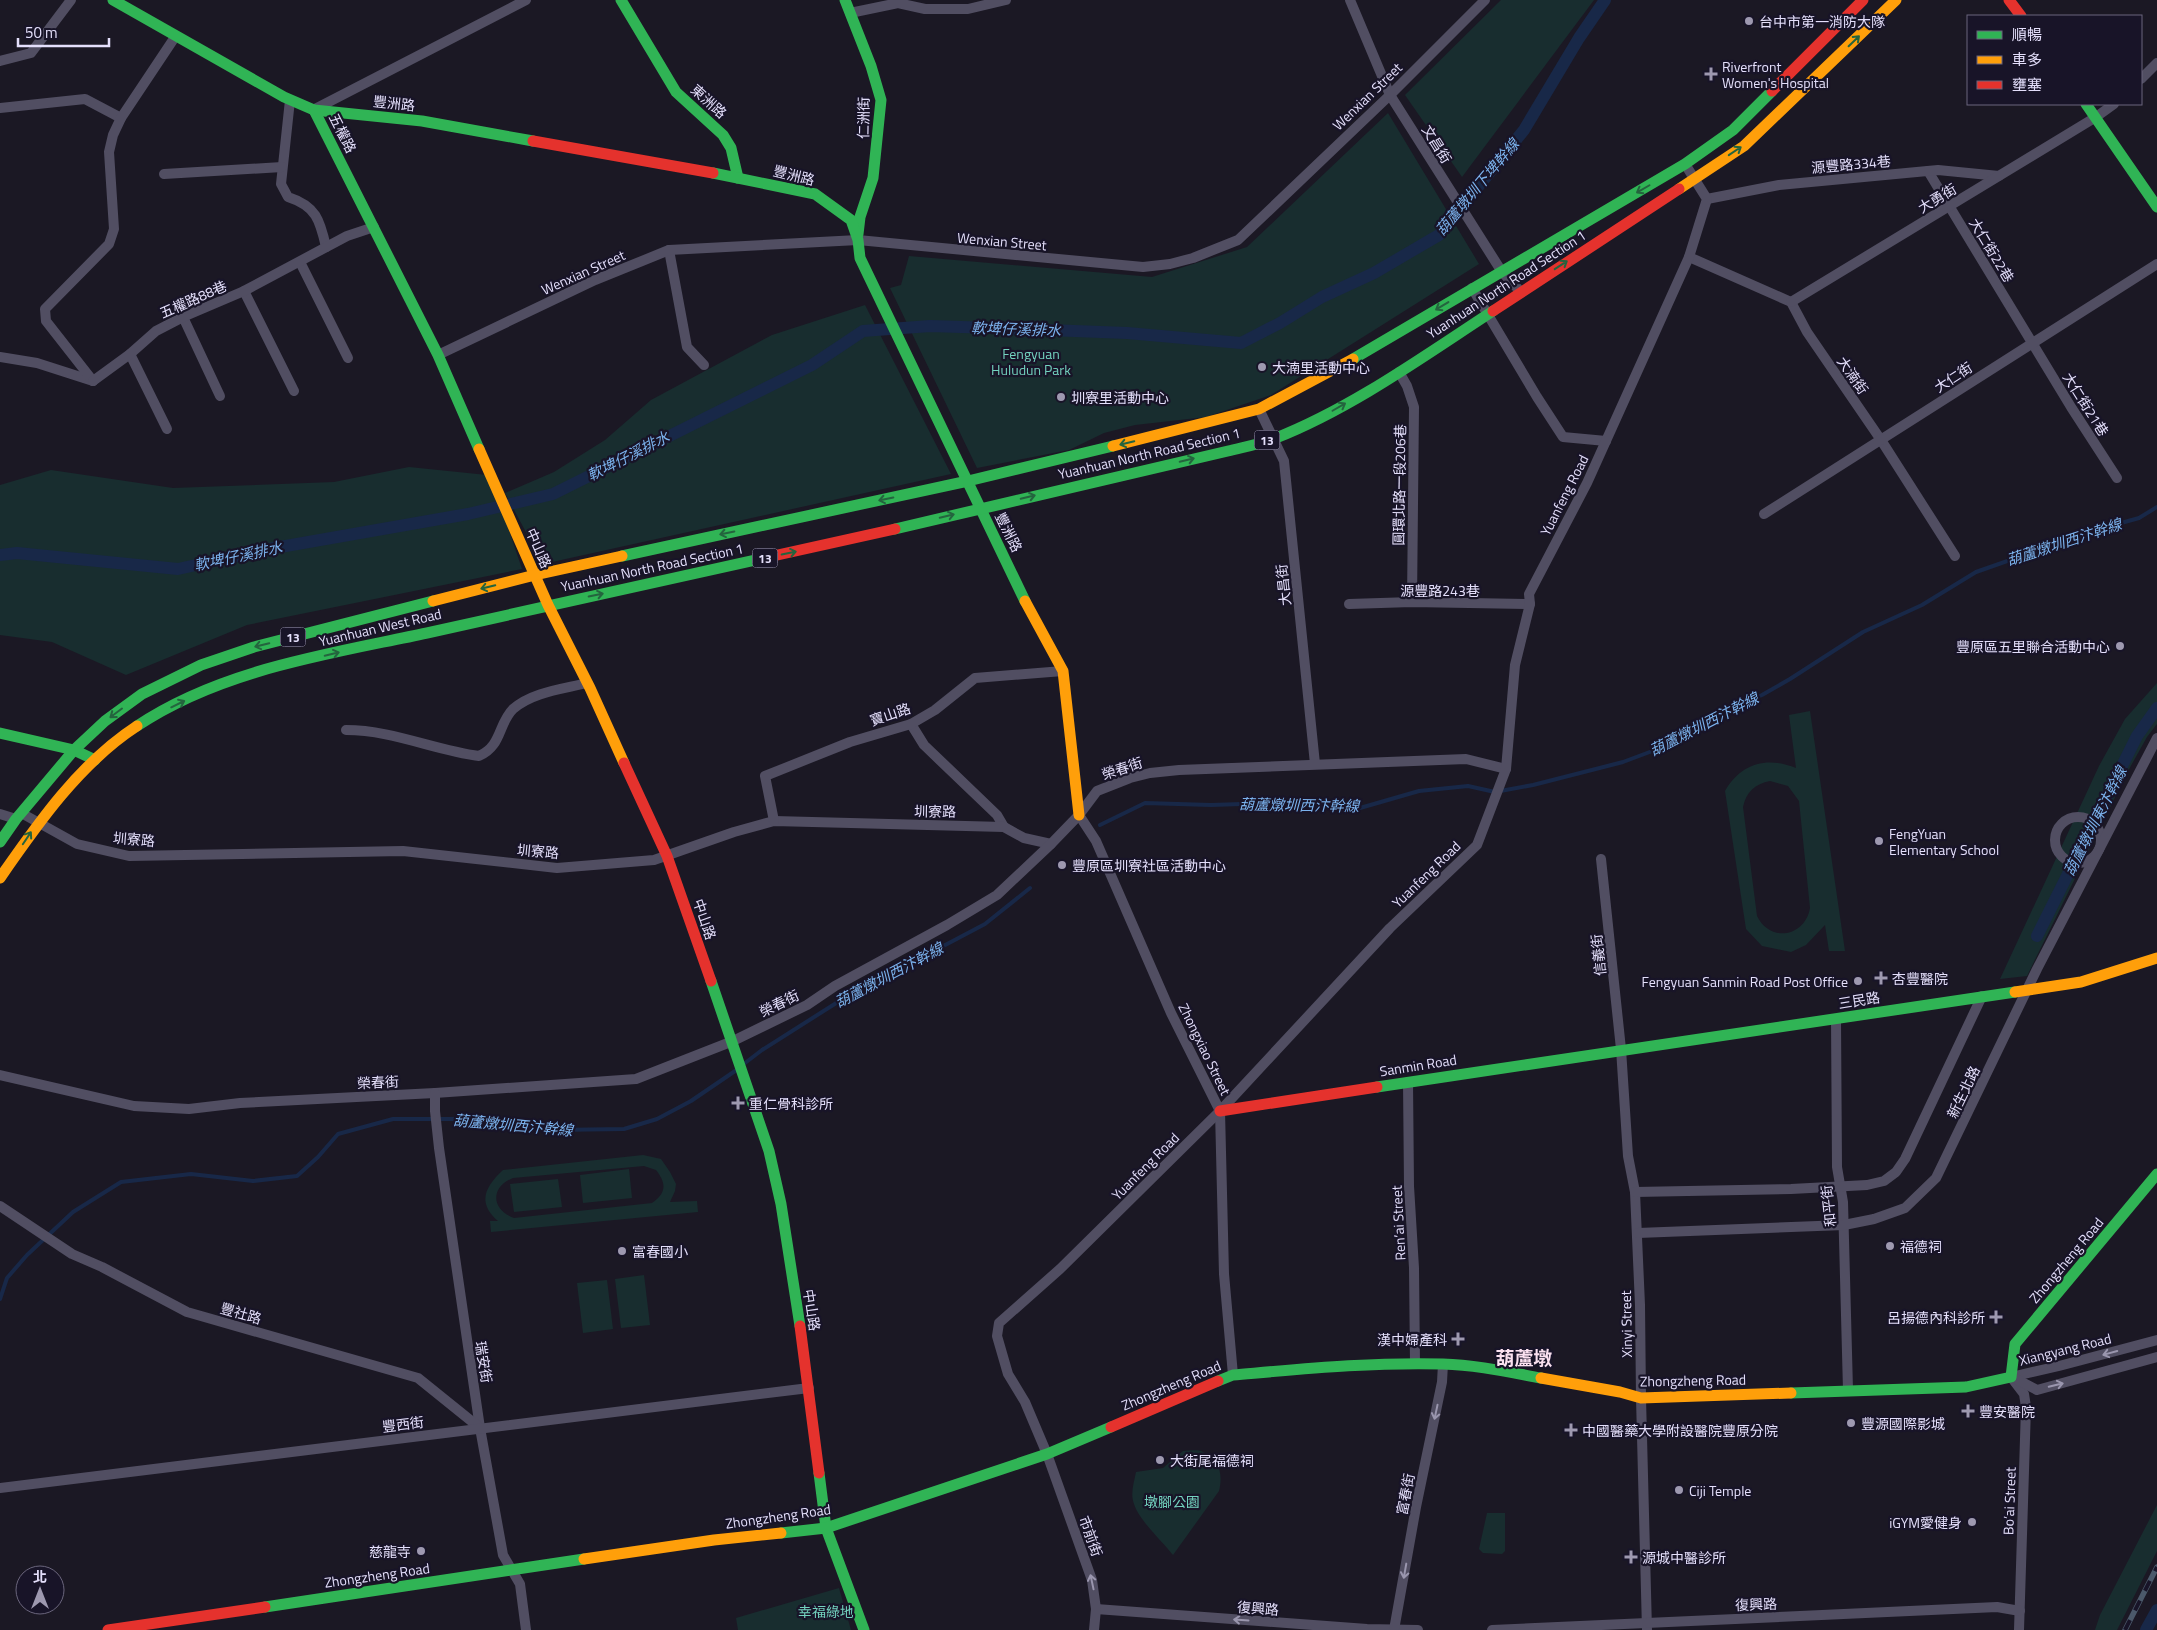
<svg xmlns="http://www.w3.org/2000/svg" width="2157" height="1630" font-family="'Titillium Web','Noto Sans TC',sans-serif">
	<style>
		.green { fill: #182d2f; fill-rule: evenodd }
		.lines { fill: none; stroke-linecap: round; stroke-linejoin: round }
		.stream { stroke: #182848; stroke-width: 4 }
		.canal { stroke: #182848; stroke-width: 12 }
		.street { stroke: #514e62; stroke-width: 10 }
		.fast { stroke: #30b455; stroke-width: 11 }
		.slow { stroke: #ff9f0a; stroke-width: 11 }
		.jam { stroke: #e5322d; stroke-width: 11 }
		.rail-casing { stroke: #4b596a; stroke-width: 5.5 }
		.rail { stroke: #181428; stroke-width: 4; stroke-dasharray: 11; stroke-linecap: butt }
		.oneway { stroke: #24643e }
		.oneway2 { stroke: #9a96ae }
		.poi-dot { fill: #9e99b0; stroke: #181428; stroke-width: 2 }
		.labels { text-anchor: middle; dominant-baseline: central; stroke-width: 4.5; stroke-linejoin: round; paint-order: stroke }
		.shield { fill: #181428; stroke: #a7a2bc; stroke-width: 1 }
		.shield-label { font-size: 12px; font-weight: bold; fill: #e4dffb }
		.poi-label { font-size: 14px; fill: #e4dffb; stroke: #181428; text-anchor: start }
		.street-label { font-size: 14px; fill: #e4dffb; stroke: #181428 }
		.park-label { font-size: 14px; fill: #73d2bf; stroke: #181428 }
		.water-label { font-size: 15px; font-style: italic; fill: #7bb2ed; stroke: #181428 }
		.district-label { font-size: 19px; font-weight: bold; fill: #fbe1f0; stroke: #181428 }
	</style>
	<rect width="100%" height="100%" fill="#1b1824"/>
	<g class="green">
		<polygon points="1501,0 1594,0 1462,177 1405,95"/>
		<polygon points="1388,113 1479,264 1271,395 1206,417 1135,425 1104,433 1069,450 977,468 890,288 901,285 909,256 1152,277 1247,247"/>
		<polygon points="865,305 951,474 543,564 505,493 554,472 605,440 651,400 772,335"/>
		<polygon points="409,467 487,475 499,501 522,569 247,625 126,675 52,642 0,635 0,485 51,470 173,488 334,482"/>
		<polygon points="2157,683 2157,724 2147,737 2128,771 2027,976 2000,979 2099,766 2125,719"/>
		<path d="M1810 711 1845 951H1829L1825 925 1806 945 1791 952 1762 946 1746 929 1725 791C1741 763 1767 756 1796 768L1789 715ZM1770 781 1788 786 1799 801 1810 908C1805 937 1770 943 1757 916L1743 807C1746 792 1755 784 1770 781Z"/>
		<path d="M643 1155 661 1159 670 1172 676 1184 675 1191 670 1202 697 1201 698 1212 491 1232 490 1221H498C476 1202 486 1186 503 1170ZM644 1166 656 1170C667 1184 666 1193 652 1203L514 1218C491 1210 490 1187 513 1178Z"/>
		<polygon points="629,1169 632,1198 583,1203 580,1175"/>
		<polygon points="558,1179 562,1207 514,1212 510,1184"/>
		<polygon points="644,1275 650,1325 621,1328 615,1279"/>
		<polygon points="607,1280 613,1329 583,1333 577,1283"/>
		<path d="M1183 1451C1189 1451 1198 1449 1203 1452 1220 1459 1223 1475 1219 1491L1173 1555C1162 1541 1139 1520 1134 1504 1130 1493 1134 1483 1136 1472L1163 1468Z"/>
		<polygon points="2157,1505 2157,1551 2117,1630 2095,1630 2100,1615"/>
		<polygon points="1487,1513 1505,1513 1505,1551 1502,1554 1483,1553 1479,1549"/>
		<polygon points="839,1588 851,1630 738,1630 736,1618"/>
	</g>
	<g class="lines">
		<g class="stream">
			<polyline points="1100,825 1145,803 1211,805 1276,803 1360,808 1419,791 1468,786 1495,792 1533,785 1623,762 1663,747 1695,731 1727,709 1762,695 1790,679 1863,632 1922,605 1976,572 2096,530 2139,518 2157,507"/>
			<polyline points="745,1063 762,1050 841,1000 985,924 1030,888"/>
			<polyline points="0,1299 7,1278 27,1255 73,1212 121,1182 191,1174 253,1181 297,1176 318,1157 338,1134 393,1119 481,1119 554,1130 624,1129 657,1119 691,1101 738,1069"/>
		</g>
		<g class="canal">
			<polyline points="0,555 17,553 178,569 263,550 468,514 553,494 812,365 863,331 930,326 993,328 1127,333 1241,343 1280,323 1322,297 1374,273 1439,235 1524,130 1579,38 1605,0"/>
			<polyline points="2037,936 2137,736 2157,708"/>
			<polyline points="2146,1630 2157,1610"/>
		</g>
		<g class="street">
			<polyline points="1350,0 1390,95 1502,272 1520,291"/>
			<polyline points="850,13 898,3 925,9 968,9 1006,0"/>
			<polyline points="0,61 31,53 71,0"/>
			<polyline points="2141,79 2157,63"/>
			<path d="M290 100 281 184 288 197C316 206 320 220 326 247"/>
			<polyline points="0,108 85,99 121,118"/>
			<polyline points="315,109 526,0"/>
			<polyline points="1928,171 2071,407 2117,478"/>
			<polyline points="164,174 282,167"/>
			<polyline points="1707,199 1779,185 1938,170 1999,176"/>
			<polyline points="669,250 687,347 704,365"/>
			<polyline points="1689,257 1791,302 1807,332 1881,440 1955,556"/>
			<polyline points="300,262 348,358"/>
			<polyline points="1472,288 1537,397 1563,437 1606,441"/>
			<polyline points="244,291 294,391"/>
			<polyline points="1791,302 2096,117 2114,104"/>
			<polyline points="183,317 220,396"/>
			<polyline points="130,354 167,429"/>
			<polyline points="438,355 595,280 669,250 858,240 1143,267 1170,264 1193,258 1238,240 1390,95 1485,0"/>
			<polyline points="0,357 37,363 93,381"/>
			<polyline points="1399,372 1407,386 1414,407 1412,602"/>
			<polyline points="93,381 46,321 45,309 109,244 114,229 109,152 113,135 121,118 175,37"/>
			<polyline points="93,381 130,354 156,331 183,317 244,291 347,236 374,227"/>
			<polyline points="1259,409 1284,461 1315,764"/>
			<polyline points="1764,514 2157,264"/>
			<polyline points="1349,604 1412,602 1530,604"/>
			<polyline points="911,724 924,745 997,815 1004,827"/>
			<path d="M346 730C392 730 434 750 479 756 502 746 498 724 513 709 532 692 563 689 587 683"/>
			<polyline points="0,814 16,819"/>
			<polyline points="23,814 77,844 129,856 403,851 557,868 654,860 734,832 774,821 1004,827 1024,838 1051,844"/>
			<polyline points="1079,815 1096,841 1171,1013 1220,1111 1224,1274 1233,1375"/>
			<circle cx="2078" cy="840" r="23"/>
			<polyline points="774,821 765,776 850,742 911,724 935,710 975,678 1063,671"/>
			<polyline points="1601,859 1621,1049 1628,1156 1635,1192 1640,1305 1641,1398 1647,1630"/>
			<polyline points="1836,1019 1837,1167 1843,1202 1848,1390"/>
			<polyline points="0,1075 134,1106 189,1109 240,1103 435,1093 636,1079 733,1041 807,1005 835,986 947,925 997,895 1051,844 1079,815 1097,791 1130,778 1150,773 1179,770 1466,759 1506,769"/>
			<polyline points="1408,1082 1409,1186 1414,1268 1415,1363"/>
			<polyline points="435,1093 435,1111 439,1148 480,1428 503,1555 520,1584 526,1630"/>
			<polyline points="1635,1192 1791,1189 1867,1185 1884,1181 1896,1172 1905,1159 1982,996"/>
			<polyline points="0,1206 72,1254 102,1267 187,1312 418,1378 480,1428"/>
			<polyline points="1638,1233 1844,1225 1874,1219 1905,1208 1936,1178 2037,969 2157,738"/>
			<polyline points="2011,1377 2024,1394 2026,1407 2019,1630"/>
			<polyline points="2011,1377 2059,1366 2157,1340"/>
			<polyline points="2014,1378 2037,1390 2157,1357"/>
			<polyline points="0,1488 809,1388"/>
			<polyline points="1096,1609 1367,1629 1418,1630"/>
			<polyline points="1094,1630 1096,1609 1092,1580 1047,1454 1025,1402 1008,1374 997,1336 999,1323 1060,1269 1220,1111 1390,928 1477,845 1506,769 1515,665 1530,604 1529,594 1587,483 1689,257 1707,199 1685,164"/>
			<polyline points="1394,1630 1416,1507 1442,1382 1443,1364"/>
			<polyline points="1492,1630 1997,1607 2020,1611"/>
		</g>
		<g class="fast">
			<polyline points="113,0 284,97 314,110 422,121 533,141"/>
			<polyline points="621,0 676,92 723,135 731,148 738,178"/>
			<polyline points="845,0 871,66 881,100 873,178 860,217 858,234"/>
			<polyline points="2086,104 2157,207"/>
			<polyline points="314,110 438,355 479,449"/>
			<polyline points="713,173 815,194 851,220 858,240 860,258 1025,601"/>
			<polyline points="1353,359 1685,164 1733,130 1772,91"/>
			<path d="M895 529 1228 451C1244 447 1261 444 1276 438 1352 408 1424 356 1493 311"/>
			<polyline points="622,556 968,481 1113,446"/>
			<path d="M137 726C222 669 330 654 427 633 540 608 652 583 764 558"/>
			<polyline points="0,733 74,750 95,760"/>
			<polyline points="0,842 16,819 74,750 105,721 142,694 201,665 254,647 433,601"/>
			<polyline points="711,981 769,1151 781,1204 800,1326"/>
			<polyline points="1377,1087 2015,992"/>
			<path d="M1218 1381 1233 1375C1303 1369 1373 1362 1443 1364 1476 1365 1508 1372 1541 1378"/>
			<polyline points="1791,1393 1966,1387 2011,1377 2015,1344 2157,1174"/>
			<polyline points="819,1473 826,1528 864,1630"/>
			<polyline points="781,1533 826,1528 1047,1454 1111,1427"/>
			<polyline points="265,1607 584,1559"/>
		</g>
		<g class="slow">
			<polyline points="1679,189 1744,146 1896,0"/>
			<polyline points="1113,446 1259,409 1353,359"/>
			<polyline points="479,449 548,605 590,688 624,763"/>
			<polyline points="433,601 535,575 622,556"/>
			<polyline points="1025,601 1063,671 1079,815"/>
			<path d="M0 878C38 823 80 763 137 726"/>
			<polyline points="2015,992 2081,982 2157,958"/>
			<polyline points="1541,1378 1620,1392 1641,1398 1791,1393"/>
			<polyline points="584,1559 714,1540 781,1533"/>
		</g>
		<g class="jam">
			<polyline points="2009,0 2021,16"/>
			<polyline points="1772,91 1863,0"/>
			<polyline points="533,141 713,173"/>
			<polyline points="1493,311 1679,189"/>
			<polyline points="764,558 895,529"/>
			<polyline points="624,763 667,856 711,981"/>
			<polyline points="1220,1111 1377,1087"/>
			<polyline points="800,1326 819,1473"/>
			<polyline points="1111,1427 1218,1381"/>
			<polyline points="108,1630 265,1607"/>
		</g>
		<defs>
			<polyline id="rail" points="2125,1630 2157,1567"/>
		</defs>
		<use href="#rail" class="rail-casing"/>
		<use href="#rail" class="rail"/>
	</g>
	<defs><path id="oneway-shaft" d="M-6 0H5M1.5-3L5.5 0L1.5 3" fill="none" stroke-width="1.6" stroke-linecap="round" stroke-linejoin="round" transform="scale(1.25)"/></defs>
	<g class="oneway">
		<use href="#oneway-shaft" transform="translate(1854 41) rotate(-44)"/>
		<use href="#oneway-shaft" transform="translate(1735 151) rotate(-34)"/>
		<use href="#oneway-shaft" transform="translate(1643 189) rotate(150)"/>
		<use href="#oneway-shaft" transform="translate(1561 265) rotate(-33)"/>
		<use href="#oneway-shaft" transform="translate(1442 306) rotate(149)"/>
		<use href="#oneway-shaft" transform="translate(1339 407) rotate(-30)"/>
		<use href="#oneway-shaft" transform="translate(1127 443) rotate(166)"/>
		<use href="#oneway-shaft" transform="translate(1187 460) rotate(-13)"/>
		<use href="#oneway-shaft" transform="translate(1028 497) rotate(-13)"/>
		<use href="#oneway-shaft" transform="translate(886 499) rotate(168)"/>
		<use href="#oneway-shaft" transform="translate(947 516) rotate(-14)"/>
		<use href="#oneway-shaft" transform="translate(727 533) rotate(168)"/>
		<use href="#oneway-shaft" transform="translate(789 553) rotate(-12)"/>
		<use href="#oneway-shaft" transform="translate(488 587) rotate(166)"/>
		<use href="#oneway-shaft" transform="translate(596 595) rotate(-12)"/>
		<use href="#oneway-shaft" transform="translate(262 645) rotate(166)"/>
		<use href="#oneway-shaft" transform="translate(332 654) rotate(-13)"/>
		<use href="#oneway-shaft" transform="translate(178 704) rotate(-26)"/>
		<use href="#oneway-shaft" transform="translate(116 713) rotate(143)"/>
		<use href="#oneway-shaft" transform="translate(27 838) rotate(-56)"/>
	</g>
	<g class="oneway2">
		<use href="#oneway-shaft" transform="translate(2110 1353) rotate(165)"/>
		<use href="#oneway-shaft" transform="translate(2056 1385) rotate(-14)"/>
		<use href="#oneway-shaft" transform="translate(1436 1412) rotate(102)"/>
		<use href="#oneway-shaft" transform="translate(1405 1571) rotate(100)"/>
		<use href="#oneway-shaft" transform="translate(1092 1582) rotate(-102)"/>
		<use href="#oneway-shaft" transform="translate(1241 1620) rotate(-176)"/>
	</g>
	<g class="poi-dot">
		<circle cx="1749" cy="21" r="5"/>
		<path d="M1708.5 66.5h5v5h5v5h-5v5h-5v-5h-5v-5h5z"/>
		<circle cx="1262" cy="367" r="5"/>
		<circle cx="1061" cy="397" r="5"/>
		<circle cx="2120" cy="646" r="5"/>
		<circle cx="1879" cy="841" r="5"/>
		<circle cx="1062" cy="865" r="5"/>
		<path d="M1878.5 970.5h5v5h5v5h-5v5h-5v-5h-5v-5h5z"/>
		<circle cx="1858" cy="981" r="5"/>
		<path d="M735.5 1095.5h5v5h5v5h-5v5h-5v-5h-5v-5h5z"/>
		<circle cx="1890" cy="1246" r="5"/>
		<circle cx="622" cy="1251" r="5"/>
		<path d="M1993.5 1309.5h5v5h5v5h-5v5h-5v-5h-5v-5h5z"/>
		<path d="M1455.5 1331.5h5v5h5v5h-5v5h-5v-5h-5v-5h5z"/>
		<path d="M1965.5 1403.5h5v5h5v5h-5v5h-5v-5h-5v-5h5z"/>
		<circle cx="1851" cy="1423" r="5"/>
		<path d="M1568.5 1422.5h5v5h5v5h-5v5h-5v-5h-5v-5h5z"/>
		<circle cx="1160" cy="1460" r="5"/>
		<circle cx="1679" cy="1490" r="5"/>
		<circle cx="1972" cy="1522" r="5"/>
		<circle cx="421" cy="1551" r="5"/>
		<path d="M1628.5 1549.5h5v5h5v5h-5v5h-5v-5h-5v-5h5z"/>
	</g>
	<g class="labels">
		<g class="shield">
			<rect x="1254.5" y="430.5" width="25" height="19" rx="4"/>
			<rect x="752.5" y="548.5" width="25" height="19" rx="4"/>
			<rect x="280.5" y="627.5" width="25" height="19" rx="4"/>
		</g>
		<g class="shield-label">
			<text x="1267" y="440">13</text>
			<text x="765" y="558">13</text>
			<text x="293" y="637">13</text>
		</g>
		<g class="poi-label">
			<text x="1759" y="21">台中市第一消防大隊</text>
			<text x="1722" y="66">Riverfront<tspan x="1722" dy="16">Women's Hospital</tspan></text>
			<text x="1272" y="367">大湳里活動中心</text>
			<text x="1071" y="397">圳寮里活動中心</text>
			<text x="2110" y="646" text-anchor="end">豐原區五里聯合活動中心</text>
			<text x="1889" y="833">FengYuan<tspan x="1889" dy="16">Elementary School</tspan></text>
			<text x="1072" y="865">豐原區圳寮社區活動中心</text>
			<text x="1892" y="978">杏豐醫院</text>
			<text x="1848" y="981" text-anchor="end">Fengyuan Sanmin Road Post Office</text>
			<text x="749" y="1103">重仁骨科診所</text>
			<text x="1900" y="1246">福德祠</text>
			<text x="632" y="1251">富春國小</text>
			<text x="1985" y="1317" text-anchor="end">呂揚德內科診所</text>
			<text x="1447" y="1339" text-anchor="end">漢中婦產科</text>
			<text x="1979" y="1411">豐安醫院</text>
			<text x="1861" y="1423">豐源國際影城</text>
			<text x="1582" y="1430">中國醫藥大學附設醫院豐原分院</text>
			<text x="1170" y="1460">大街尾福德祠</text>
			<text x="1689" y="1490">Ciji Temple</text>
			<text x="1962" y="1522" text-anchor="end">iGYM愛健身</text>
			<text x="411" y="1551" text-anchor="end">慈龍寺</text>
			<text x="1642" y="1557">源城中醫診所</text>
		</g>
		<g class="street-label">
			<text transform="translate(1367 96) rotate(-44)">Wenxian Street</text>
			<text transform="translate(709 101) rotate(42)">東洲路</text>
			<text transform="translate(394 103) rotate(6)">豐洲路</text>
			<text transform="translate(863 118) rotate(-89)">仁洲街</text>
			<text transform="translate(343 133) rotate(63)">五權路</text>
			<text transform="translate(1437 144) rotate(58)">文昌街</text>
			<text transform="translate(1851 164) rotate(-5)">源豐路334巷</text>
			<text transform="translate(794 175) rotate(14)">豐洲路</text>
			<text transform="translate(1937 198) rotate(-31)">大勇街</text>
			<text transform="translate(1002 241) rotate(5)">Wenxian Street</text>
			<text transform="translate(1992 250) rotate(59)">大仁街22巷</text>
			<text transform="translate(583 272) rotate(-24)">Wenxian Street</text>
			<text transform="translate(1506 284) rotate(-33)">Yuanhuan North Road Section 1</text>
			<text transform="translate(193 299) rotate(-24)">五權路88巷</text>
			<text transform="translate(1853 375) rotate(55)">大湳街</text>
			<text transform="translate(1953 377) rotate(-33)">大仁街</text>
			<text transform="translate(2086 404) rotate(58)">大仁街21巷</text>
			<text transform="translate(1149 453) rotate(-13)">Yuanhuan North Road Section 1</text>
			<text transform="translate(1399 485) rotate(-89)">圓環北路一段206巷</text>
			<text transform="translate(1564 495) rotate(-63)">Yuanfeng Road</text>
			<text transform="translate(1009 532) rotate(64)">豐洲路</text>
			<text transform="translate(539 548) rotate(66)">中山路</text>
			<text transform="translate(652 567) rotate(-12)">Yuanhuan North Road Section 1</text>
			<text transform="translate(1283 585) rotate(-96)">大昌街</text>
			<text x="1440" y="590">源豐路243巷</text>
			<text transform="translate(380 627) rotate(-13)">Yuanhuan West Road</text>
			<text transform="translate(890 714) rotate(-19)">寶山路</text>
			<text transform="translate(1122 768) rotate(-18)">榮春街</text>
			<text transform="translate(935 811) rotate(1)">圳寮路</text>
			<text transform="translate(134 839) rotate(5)">圳寮路</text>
			<text transform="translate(538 851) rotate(5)">圳寮路</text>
			<text transform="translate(1426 874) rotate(-44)">Yuanfeng Road</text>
			<text transform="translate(705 919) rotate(71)">中山路</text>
			<text transform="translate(1598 955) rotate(-96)">信義街</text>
			<text transform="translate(1859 1000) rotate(-9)">三民路</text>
			<text transform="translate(779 1003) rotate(-26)">榮春街</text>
			<text transform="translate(1205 1049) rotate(64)">Zhongxiao Street</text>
			<text transform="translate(1418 1065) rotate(-9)">Sanmin Road</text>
			<text transform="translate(378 1082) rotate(-3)">榮春街</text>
			<text transform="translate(1963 1092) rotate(-64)">新生北路</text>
			<text transform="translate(1145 1166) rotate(-45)">Yuanfeng Road</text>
			<text transform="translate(1828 1206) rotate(-96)">和平街</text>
			<text transform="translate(1398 1223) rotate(-93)">Ren’ai Street</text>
			<text transform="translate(2066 1260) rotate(-50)">Zhongzheng Road</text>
			<text transform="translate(812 1310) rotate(81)">中山路</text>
			<text transform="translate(241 1313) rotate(16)">豐社路</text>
			<text transform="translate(1626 1324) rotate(-91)">Xinyi Street</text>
			<text transform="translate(2065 1349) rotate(-14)">Xiangyang Road</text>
			<text transform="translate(484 1362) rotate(81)">瑞安街</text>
			<text transform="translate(1693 1380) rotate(-1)">Zhongzheng Road</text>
			<text transform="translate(1171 1385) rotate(-23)">Zhongzheng Road</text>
			<text transform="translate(403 1424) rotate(-7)">豐西街</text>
			<text transform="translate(1405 1494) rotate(-79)">富春街</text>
			<text transform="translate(2009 1501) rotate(-88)">Bo’ai Street</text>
			<text transform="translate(778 1516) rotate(-8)">Zhongzheng Road</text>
			<text transform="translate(1091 1536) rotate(70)">市前街</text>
			<text transform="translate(377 1575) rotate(-8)">Zhongzheng Road</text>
			<text transform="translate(1756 1604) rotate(-2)">復興路</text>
			<text transform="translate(1258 1608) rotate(4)">復興路</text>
		</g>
		<g class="park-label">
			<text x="1031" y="353">Fengyuan<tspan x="1031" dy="16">Huludun Park</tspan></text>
			<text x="1172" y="1501">墩腳公園</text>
			<text x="826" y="1611">幸福綠地</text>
		</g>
		<g class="water-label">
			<text transform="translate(1477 187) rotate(-50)">葫蘆墩圳下埤幹線</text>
			<text transform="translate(1016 329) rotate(2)">軟埤仔溪排水</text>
			<text transform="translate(628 456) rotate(-27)">軟埤仔溪排水</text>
			<text transform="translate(2064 542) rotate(-18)">葫蘆燉圳西汴幹線</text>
			<text transform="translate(238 556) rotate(-12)">軟埤仔溪排水</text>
			<text transform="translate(1704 724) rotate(-27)">葫蘆燉圳西汴幹線</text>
			<text transform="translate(1299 805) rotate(1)">葫蘆燉圳西汴幹線</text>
			<text transform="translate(2095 821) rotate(-63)">葫蘆墩圳東汴幹線</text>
			<text transform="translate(889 975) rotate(-28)">葫蘆燉圳西汴幹線</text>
			<text transform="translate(513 1125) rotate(5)">葫蘆燉圳西汴幹線</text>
		</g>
		<g class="district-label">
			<text x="1524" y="1357">葫蘆墩</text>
		</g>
	</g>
	<rect x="1967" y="15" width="175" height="90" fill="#181428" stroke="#6a657c"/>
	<rect x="1977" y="31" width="25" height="8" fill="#30b455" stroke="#6a657c"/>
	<text x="2012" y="40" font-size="15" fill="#e4dffb">順暢</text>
	<rect x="1977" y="56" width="25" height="8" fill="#ff9f0a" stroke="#6a657c"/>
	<text x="2012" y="65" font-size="15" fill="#e4dffb">車多</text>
	<rect x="1977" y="81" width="25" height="8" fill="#e5322d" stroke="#6a657c"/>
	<text x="2012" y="90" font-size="15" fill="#e4dffb">壅塞</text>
	<g transform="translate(40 1590)"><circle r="24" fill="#181428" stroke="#6a657c"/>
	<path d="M0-4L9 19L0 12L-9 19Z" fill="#9e99b0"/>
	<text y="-8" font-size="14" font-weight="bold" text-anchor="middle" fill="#e4dffb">北</text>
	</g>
	<path d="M18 38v8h91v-8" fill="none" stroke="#e4dffb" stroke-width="2.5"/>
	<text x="25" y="38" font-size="15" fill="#e4dffb" stroke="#181428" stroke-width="4" paint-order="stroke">50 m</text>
</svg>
